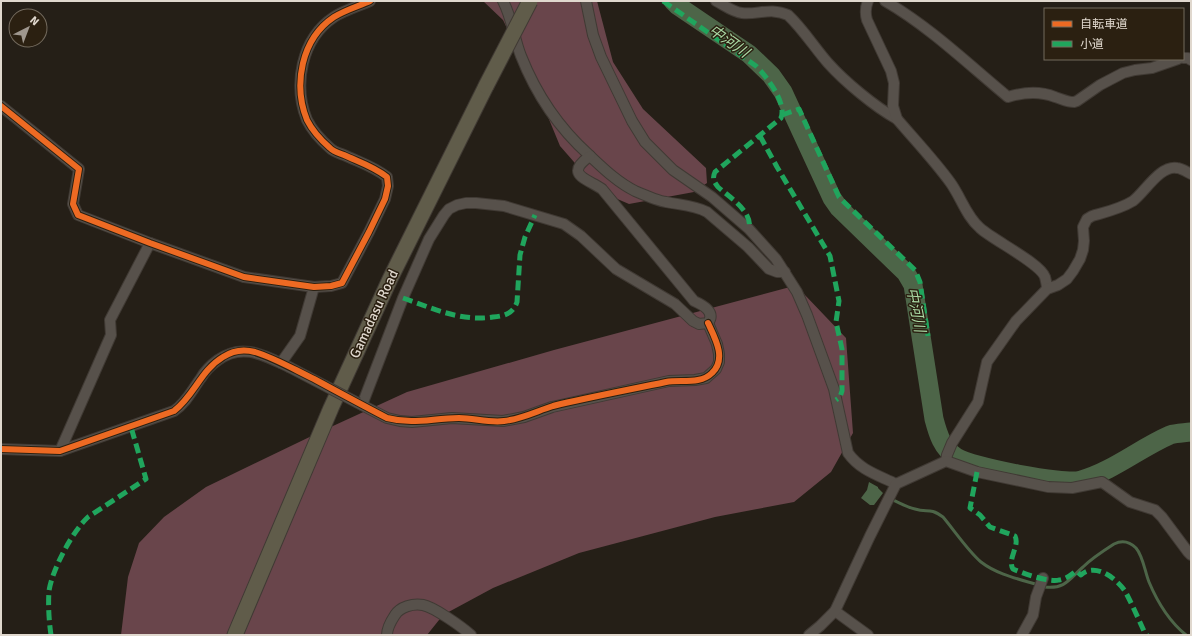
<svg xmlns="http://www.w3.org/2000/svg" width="1192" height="636" font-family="Signika,'Noto Sans JP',sans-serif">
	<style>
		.forest { fill: #69454b }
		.water { fill: #4d6548 }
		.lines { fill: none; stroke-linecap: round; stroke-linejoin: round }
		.stream { stroke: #4d6548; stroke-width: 3 }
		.river { stroke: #4d6548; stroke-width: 19 }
		.minor-casing { stroke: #403a34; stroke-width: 12 }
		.highway-casing { stroke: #403a34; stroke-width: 17 }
		.minor { stroke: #57514b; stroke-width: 10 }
		.highway { stroke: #605c4a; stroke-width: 15 }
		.minor-bridge-casing { stroke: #403a34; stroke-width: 12; stroke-linecap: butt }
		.highway-bridge-casing { stroke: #403a34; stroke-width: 17; stroke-linecap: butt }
		.minor-bridge { stroke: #57514b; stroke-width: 10 }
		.highway-bridge { stroke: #605c4a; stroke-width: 15 }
		.quiet { stroke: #20a55d; stroke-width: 5; stroke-dasharray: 10 5; stroke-linecap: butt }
		.cycleway-casing { stroke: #2b2011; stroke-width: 8 }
		.cycleway { stroke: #ed6a23; stroke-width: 6 }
		.labels { text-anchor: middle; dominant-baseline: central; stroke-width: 3; stroke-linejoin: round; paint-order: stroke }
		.street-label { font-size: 14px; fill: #e0d8ce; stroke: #2b2011 }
		.water-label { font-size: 15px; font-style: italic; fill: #a9d8a4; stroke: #2b2011 }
	</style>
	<rect width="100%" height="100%" fill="#251f17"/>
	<g class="forest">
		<polygon points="483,1 597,1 613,62 643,109 706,168 707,183 694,192 629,204 608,195 581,170 560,146 534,83 503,20"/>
		<polygon points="790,287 804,294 846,338 853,433 831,472 794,502 715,517 579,553 493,588 443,615 427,635 121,635 128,577 139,543 164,517 206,487 322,431 407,392 554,350"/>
	</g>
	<polygon class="water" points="869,482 878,487 878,488 883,493 874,505 870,505 861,498 867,490"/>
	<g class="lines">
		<path class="stream" d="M893 500C900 503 907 507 915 509 928 513 929 507 943 517 954 530 968 551 981 562 999 576 1024 580 1045 587 1066 589 1069 579 1083 567 1092 558 1103 551 1114 544 1122 540 1129 541 1136 548 1143 556 1145 572 1149 582 1157 601 1170 622 1186 635"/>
		<path class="river" d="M673 1 678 6 749 54 771 75 783 92 832 198 839 208 906 273 913 285 934 419C938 434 942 448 956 457 971 467 1064 485 1081 480 1113 471 1140 448 1170 435 1176 433 1184 433 1191 432"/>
		<defs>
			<g id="minor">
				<path d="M503 1C512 18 514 38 521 56 536 94 559 128 589 155 603 168 617 182 635 191 642 194 658 201 666 202 680 205 694 205 707 212L748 247 769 269 777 272H785"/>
				<path d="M586 1 593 35 601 57 632 121 645 142 673 170 712 197 749 229 776 259 797 292 807 315 834 389 848 453C860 470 878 475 896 484"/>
				<path d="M716 1C724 5 733 12 742 13 757 15 771 7 788 15 803 29 814 47 828 63 844 81 875 107 897 119"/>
				<path d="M868 1C865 8 865 13 867 20L891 71 894 83 893 106 897 119C915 140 934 160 950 182 961 197 966 216 980 228 993 240 1040 263 1045 277 1046 281 1047 286 1047 289"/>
				<path d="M885 1C930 27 968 64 1008 97 1024 92 1040 91 1055 97 1062 99 1067 102 1074 102L1077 101 1100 85 1123 73 1135 70 1152 68 1178 59"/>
				<polyline points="1183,58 1188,58 1191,60"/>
				<path d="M1 106 79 169 73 204 78 215 150 243 244 277 314 287 331 286 342 283 369 232 385 199 388 186 387 177C373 166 359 162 344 155 339 153 334 152 330 148 322 141 312 130 307 120 293 85 301 39 334 17 345 10 359 6 370 1"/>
				<polyline points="281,363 300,336 314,287"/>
				<polyline points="358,403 387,418 400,421 412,422 452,418 503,421 524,417 552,407 669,381 695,380 706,378 716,369 719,362 719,354 717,344 708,323"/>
				<path d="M362 405 403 298 429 239 444 215 449 209 457 205 466 203H476L504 206 564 224 581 236 616 269 675 304 693 321 699 324 708 323C716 312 703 305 694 301L602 189C588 179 563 175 590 156"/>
				<path d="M1 449 60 451 174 411C187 402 192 390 201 378 205 371 211 365 218 360 243 342 265 356 289 367"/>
				<polyline points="60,451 111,335 110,320 150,243"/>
				<path d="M946 461 947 455 952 443 978 402 987 362 1016 321 1047 289 1058 285 1067 279 1073 271 1080 259 1083 250 1084 241 1083 227 1087 219 1092 216C1106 212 1120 209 1133 201 1145 192 1160 165 1177 168 1181 168 1187 172 1191 174"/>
				<polyline points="835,611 868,635"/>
				<path d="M387 635C387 628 391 621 395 615 400 607 413 603 423 605 434 607 462 627 471 635"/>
				<polyline points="809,635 820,626 835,611 870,536 896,484 946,461 977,472 1048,487 1072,488 1102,482 1130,502 1155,510 1162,517 1188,552 1191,555"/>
				<polyline points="1022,635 1033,615 1036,597 1043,578"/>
			</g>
			<polyline id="highway" points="235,635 331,408 390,279 486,86"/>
		</defs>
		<use href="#minor" class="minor-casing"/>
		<use href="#highway" class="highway-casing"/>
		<use href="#minor" class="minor"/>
		<use href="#highway" class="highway"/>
		<defs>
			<polyline id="minor-bridge" points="289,367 358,403"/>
			<polyline id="highway-bridge" points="486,86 530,1"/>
		</defs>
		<use href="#minor-bridge" class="minor-bridge-casing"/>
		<use href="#highway-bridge" class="highway-bridge-casing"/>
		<use href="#minor-bridge" class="minor-bridge"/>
		<use href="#highway-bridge" class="highway-bridge"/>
		<g class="quiet">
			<path d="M663 1 756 66C766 76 787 102 781 118L715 172C712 178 714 182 718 187 729 197 753 211 749 229"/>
			<polyline points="782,115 799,109 839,197 845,203 915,270 920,282 928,336"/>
			<polyline points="760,136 777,167 830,256 839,301 836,322 842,349 842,391 840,397 836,400"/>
			<path d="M403 298C432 308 461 322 493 317 504 316 513 314 517 302L520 255 525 237 535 215"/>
			<path d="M977 472 970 508 980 515 990 527 1015 536C1020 546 1007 559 1013 569 1022 573 1050 583 1059 580 1066 579 1071 575 1076 571L1081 575C1095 562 1116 578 1125 591 1132 604 1138 618 1144 631L1147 635"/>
			<path d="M51 635C49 621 48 606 49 591 52 570 72 532 88 517L146 479 131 427"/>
		</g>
		<defs>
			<g id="cycleway">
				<path d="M1 106 79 169 73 204 78 215 150 243 244 277 314 287 331 286 342 283 369 232 385 199 388 186 387 177C373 166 359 162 344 155 339 153 334 152 330 148 322 141 312 130 307 120 293 85 301 39 334 17 345 10 359 6 370 1"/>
				<path d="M1 449 60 451 174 411C194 396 201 370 223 357 232 351 244 349 255 352 275 358 295 370 314 379 338 392 362 405 387 418 414 425 432 418 459 418 474 418 489 423 504 421 522 419 537 411 553 406 590 397 628 390 666 382 680 379 700 385 712 373 727 359 715 338 708 323"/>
			</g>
		</defs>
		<use href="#cycleway" class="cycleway-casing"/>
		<use href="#cycleway" class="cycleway"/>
	</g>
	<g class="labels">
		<g class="street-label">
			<text transform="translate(374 314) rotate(-65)">Gamadasu Road</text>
		</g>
		<g class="water-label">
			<text transform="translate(729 41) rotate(35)">中河川</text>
			<text transform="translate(916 310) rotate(79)">中河川</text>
		</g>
	</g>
	<rect width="1192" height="636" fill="none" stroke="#e0d8ce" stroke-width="4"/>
	<rect x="1044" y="8" width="140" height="52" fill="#2b2011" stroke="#736a5d"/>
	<rect x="1052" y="21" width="20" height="6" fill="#ed6a23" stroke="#736a5d"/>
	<text x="1080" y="28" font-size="12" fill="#e0d8ce">自転車道</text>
	<rect x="1052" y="41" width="20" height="6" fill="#20a55d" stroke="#736a5d"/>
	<text x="1080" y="48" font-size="12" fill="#e0d8ce">小道</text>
	<g transform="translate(28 28) rotate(42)"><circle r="19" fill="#2b2011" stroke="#736a5d"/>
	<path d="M0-3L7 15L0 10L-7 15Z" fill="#9f978e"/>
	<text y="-6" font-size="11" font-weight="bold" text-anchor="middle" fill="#e0d8ce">N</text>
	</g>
</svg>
